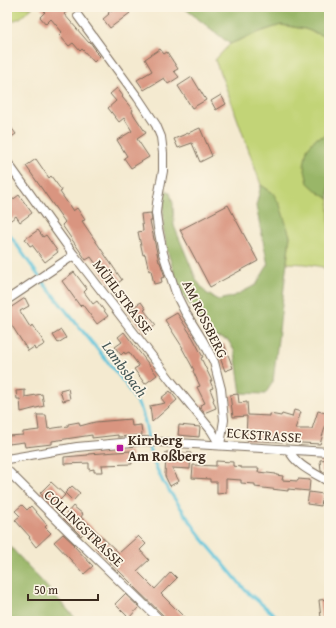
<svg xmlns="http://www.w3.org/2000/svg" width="336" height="628" font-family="'Gentium Book Plus',serif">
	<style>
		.green { fill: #c2d477; stroke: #7e7f4a }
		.forest { fill: #99b668; stroke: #6a7043 }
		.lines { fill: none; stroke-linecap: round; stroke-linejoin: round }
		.stream { stroke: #5ec4dc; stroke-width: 3 }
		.building { fill: #d99580 }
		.street-casing { stroke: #7c6d5c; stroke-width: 10 }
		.street { stroke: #fff; stroke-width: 8 }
		.poi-dot { fill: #b5179e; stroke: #fcf5e5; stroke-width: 1.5 }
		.labels { text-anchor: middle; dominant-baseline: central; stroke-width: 3.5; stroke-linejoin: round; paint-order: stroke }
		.street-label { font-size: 14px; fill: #3b2a1e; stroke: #fcf5e5 }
		.poi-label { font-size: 14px; font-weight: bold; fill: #3b2a1e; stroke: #fcf5e5; text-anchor: start }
		.water-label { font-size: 15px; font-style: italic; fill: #465857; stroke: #fcf5e5 }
	</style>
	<rect width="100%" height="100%" fill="#fcf5e5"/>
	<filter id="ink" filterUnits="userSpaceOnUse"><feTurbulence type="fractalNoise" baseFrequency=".025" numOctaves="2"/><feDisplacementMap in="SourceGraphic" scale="8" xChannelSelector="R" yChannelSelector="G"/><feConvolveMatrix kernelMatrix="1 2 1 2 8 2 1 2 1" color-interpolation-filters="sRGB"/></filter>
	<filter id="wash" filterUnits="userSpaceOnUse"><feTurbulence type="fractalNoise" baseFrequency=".012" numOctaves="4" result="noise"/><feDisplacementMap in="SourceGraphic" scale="16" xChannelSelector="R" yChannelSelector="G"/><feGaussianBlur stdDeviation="0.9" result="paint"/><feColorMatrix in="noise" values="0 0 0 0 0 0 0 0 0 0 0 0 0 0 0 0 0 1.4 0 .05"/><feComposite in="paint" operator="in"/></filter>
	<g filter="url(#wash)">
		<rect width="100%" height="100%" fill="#f4ead0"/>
		<g class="green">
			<polygon points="7,7 33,7 20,18 12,21 7,12"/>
			<polygon points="281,25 305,29 329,38 329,134 315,139 318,192 329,199 329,277 323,267 306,264 287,263 290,236 273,193 261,185 231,101 215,60 230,44 257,33"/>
		</g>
		<g class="forest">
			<polygon points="183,7 329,7 329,38 305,29 281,25 257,33 230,44"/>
			<polygon points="329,134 329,199 318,192 308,183 304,166 307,149 315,139"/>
			<polygon points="261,185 273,193 280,205 290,236 273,382 265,394 241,393 235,352 228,340 216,337 205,327 179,289 167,249 163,227 164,195 167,190 170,193 173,203 174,226 197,281 206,293 218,300 232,297 256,285 268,265 256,206"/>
			<polygon points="7,543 78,621 7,621"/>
		</g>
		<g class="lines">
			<polyline class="stream" points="7,231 45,285 124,382 141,409 145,422 151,456 163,482 201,537 246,591 282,621"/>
		</g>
		<g id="blocks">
			<g class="building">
				<polygon points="40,7 72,7 64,14 89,43 90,42 95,49 94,50 100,56 94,62 82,49 80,51 73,43 69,46 59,35 62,32 51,19 46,24 40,17 45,12"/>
				<polygon points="109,7 126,7 130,13 110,28 103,19 109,14 108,13 112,10"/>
				<polygon points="160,49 164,54 167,52 178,69 174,71 179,77 168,84 164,78 144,90 137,80 152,71 145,59"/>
				<polygon points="192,77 206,100 192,108 178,86"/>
				<polygon points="117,88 123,96 122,97 133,110 132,112 146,133 137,139 149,157 131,168 124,158 127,156 117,140 132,131 124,118 119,122 108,108 116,101 110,94"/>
				<polygon points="221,95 226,104 216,110 211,101"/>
				<polygon points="7,122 16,134 7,140"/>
				<polygon points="200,128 212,156 200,162 192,143 178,148 174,139"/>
				<polygon points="36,159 49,178 51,176 62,191 60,192 73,211 77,208 85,220 82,221 122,280 112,287 91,257 86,260 62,225 65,222 26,166"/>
				<polygon points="19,195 32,213 20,222 16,216 7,223 7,204"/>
				<polygon points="228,205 258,261 210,287 180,230"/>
				<polygon points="151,213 152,221 150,221 159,262 160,262 165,277 161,278 162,282 154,284 151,270 149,271 145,254 143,255 138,232 143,231 141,214"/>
				<polygon points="38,230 43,237 46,235 58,252 45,262 32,245 30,246 25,239"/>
				<polygon points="74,272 87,289 84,292 93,304 97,301 108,316 97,324 82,304 80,306 62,281"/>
				<polygon points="25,298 29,306 20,311 30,327 33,325 45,344 35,350 34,347 28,351 7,318 7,310"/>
				<polygon points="141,302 146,309 144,310 156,325 145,333 128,311"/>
				<polygon points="177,313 193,338 203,357 201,358 212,381 210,381 213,388 210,389 214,399 213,400 216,408 204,413 200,405 205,403 197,387 200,386 193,371 194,370 182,348 183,348 165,320"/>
				<polygon points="61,330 66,338 58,343 53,335"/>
				<polygon points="124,332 157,375 145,384 134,369 139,366 129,352 125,354 124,352 121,355 115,347 122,342 118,337"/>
				<polygon points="224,344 233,368 225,371 216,347"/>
				<polygon points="68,388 70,399 63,401 60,390"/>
				<polygon points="25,390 25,397 42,394 44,406 21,412 20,399 17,399 16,391"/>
				<polygon points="170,391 177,400 152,422 150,406 165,403 161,398"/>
				<polygon points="238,394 239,403 247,402 248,415 270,416 270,414 281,416 282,414 292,417 294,410 301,412 295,429 312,429 318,411 329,414 320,444 246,440 247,416 233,417 230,395"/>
				<polygon points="37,415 46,415 48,429 68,426 68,424 79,422 80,426 95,422 131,419 132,426 141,425 142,435 118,437 118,435 92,438 92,435 52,441 52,444 25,447 24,442 9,444 8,436 23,435 23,432 39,430"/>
				<polygon points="179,425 200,427 199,437 178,435"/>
				<polygon points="131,451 132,464 102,465 103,472 94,472 94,469 89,470 89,463 64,464 64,457 88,455 88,454"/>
				<polygon points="166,452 191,453 190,469 172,468 179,481 170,486 165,476"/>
				<polygon points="329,459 329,472 323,472 321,471 320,460"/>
				<polygon points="216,461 233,462 233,466 241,467 241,468 259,468 258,472 276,474 276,475 283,476 282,480 298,481 298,479 310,480 309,491 288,489 288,491 255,487 255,484 241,483 241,480 226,479 226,493 217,494 217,482 210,482 210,479 192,478 193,465 216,466"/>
				<polygon points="51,482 65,495 54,506 40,493"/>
				<polygon points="72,486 80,493 73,501 65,493"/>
				<polygon points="309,492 323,494 321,506 307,504"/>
				<polygon points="22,505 27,510 31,506 47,525 45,527 51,533 36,547 29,538 30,537 15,520 20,516 15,511"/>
				<polygon points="73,506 83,514 81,517 119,553 138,536 146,544 140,550 149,560 137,571 155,589 171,572 177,578 161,594 188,621 169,621 133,586 134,586 95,547 98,544 96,541 85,531 81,536 63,518"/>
				<polygon points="63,534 74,544 73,545 93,566 84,574 54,542"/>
				<polygon points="125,594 139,607 129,618 115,604"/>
				<polygon points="329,599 329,618 321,618 319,600"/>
			</g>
		</g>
	</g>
	<g filter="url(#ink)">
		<use href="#blocks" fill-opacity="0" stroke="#7c6d5c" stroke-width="1"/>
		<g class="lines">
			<defs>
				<g id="street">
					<polyline points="78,16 138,98 156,125 161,137 163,153 163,171 157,203 156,213 158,228 163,253 177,296 185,312 203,341 214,362 221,389 224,420 220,445"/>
					<polyline points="7,162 74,255 171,381 211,430 220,445"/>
					<polyline points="7,300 74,255"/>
					<path d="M289 450C296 466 315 473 329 482"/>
					<polyline points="7,459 77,447 143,441 329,452"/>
					<polyline points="7,470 70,533 161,621"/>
				</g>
			</defs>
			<use href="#street" class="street-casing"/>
			<use href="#street" class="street"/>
		</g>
	</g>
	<rect class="poi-dot" x="116" y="444" width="8" height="8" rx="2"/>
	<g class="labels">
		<g class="street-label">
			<text transform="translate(123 297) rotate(53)">MÜHLSTRASSE</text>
			<text transform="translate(205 319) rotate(64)">AM ROSSBERG</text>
			<text transform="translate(264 435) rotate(4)">ECKSTRASSE</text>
			<text transform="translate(84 528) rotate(44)">COLLINGSTRASSE</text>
		</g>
		<g class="poi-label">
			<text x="128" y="440">Kirrberg<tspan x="128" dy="16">Am Roßberg</tspan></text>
		</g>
		<g class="water-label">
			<text transform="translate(125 369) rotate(54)">Lambsbach</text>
		</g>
	</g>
	<rect width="336" height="628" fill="none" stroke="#fcf5e5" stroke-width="24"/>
	<path d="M28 594v6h70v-6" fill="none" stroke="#3b2a1e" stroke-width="2"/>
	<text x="34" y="594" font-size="12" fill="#3b2a1e" stroke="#fcf5e5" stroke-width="3" paint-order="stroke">50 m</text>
</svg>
